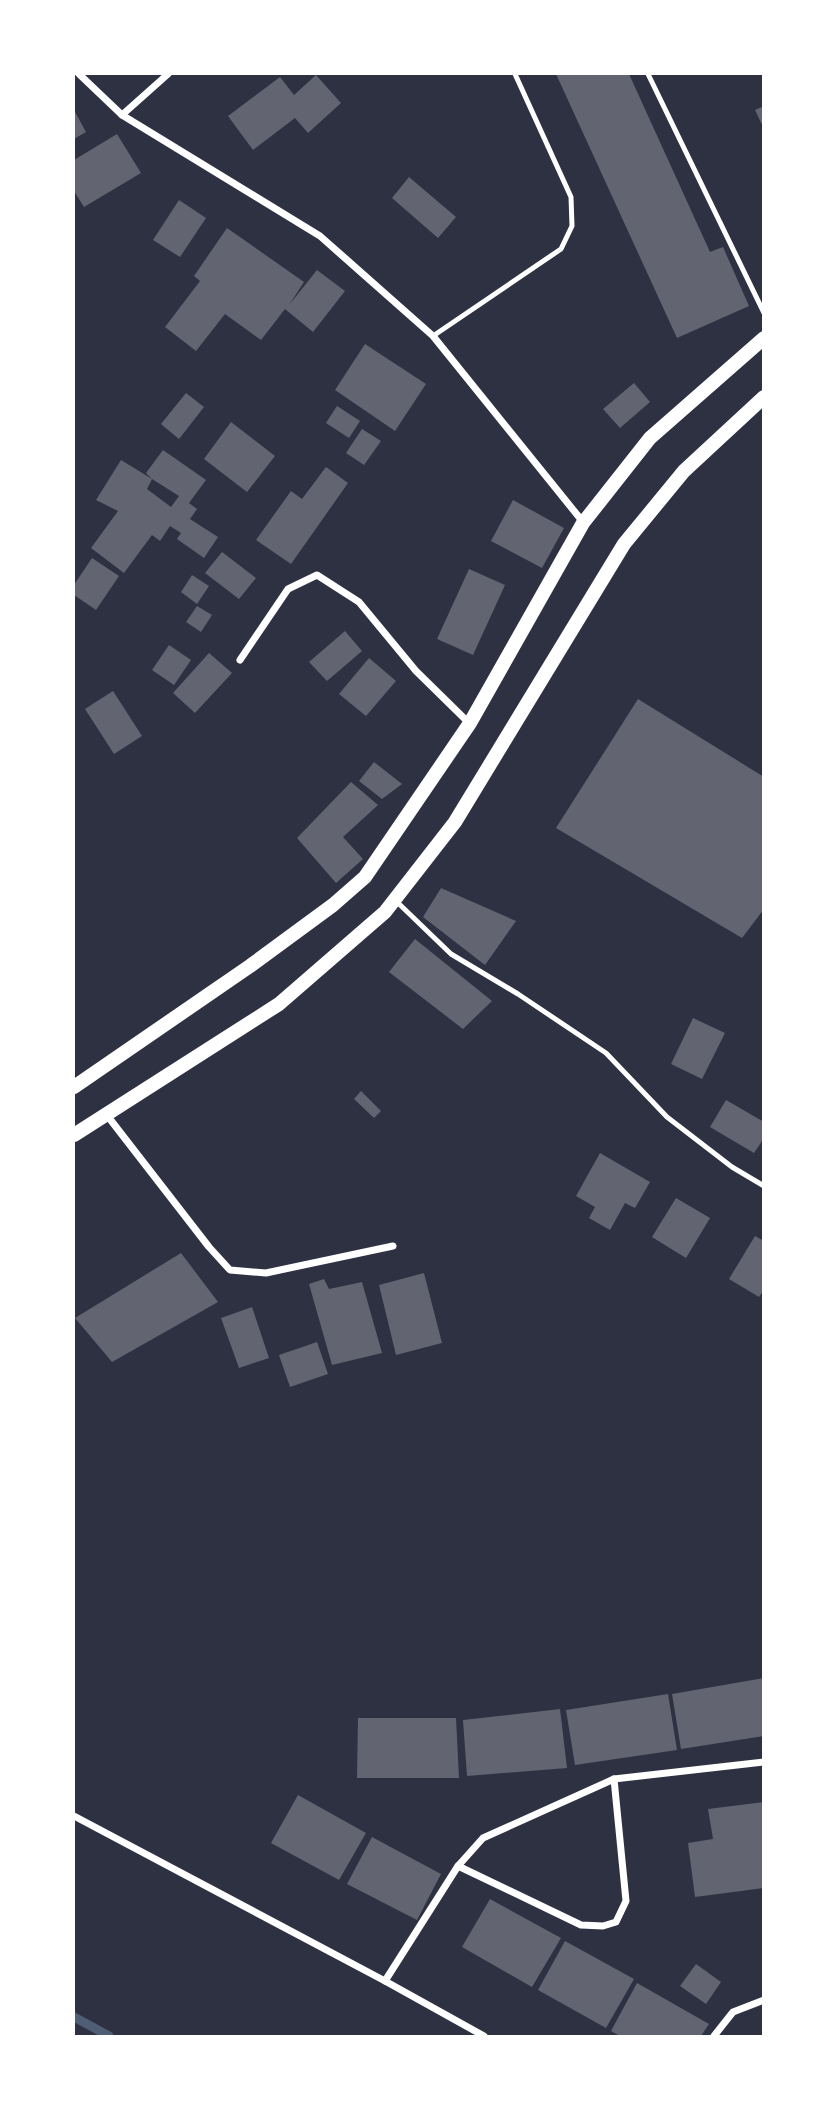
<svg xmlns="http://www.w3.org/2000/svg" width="837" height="2110" font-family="Overpass,sans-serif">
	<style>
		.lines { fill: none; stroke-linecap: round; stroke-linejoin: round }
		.stream { stroke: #4f5d75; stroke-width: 9 }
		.building { fill: #626471 }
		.service { stroke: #fff; stroke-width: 5 }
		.minor { stroke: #fff; stroke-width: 7 }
		.secondary { stroke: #fff; stroke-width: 14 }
	</style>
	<rect width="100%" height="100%" fill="#2d3142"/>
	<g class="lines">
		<polyline class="stream" points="74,2017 109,2036"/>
	</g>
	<g class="building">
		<polygon points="556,74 629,74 710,252 723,247 749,306 677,338"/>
		<polygon points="316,75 341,103 308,133 295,118 253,150 228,116 280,77 294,95"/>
		<polygon points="764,106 764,129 755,110"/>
		<polygon points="74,110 86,132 74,139"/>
		<polygon points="117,134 141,173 84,207 74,191 74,160"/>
		<polygon points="409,177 456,217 438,238 392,198"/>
		<polygon points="179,200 206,218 180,257 153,240"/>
		<polygon points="227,228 304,282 289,305 317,270 345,291 313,332 285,309 261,340 225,314 196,351 165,327 200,281 194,276"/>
		<polygon points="365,344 426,384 395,431 335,390"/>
		<polygon points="634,383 650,402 620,428 603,409"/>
		<polygon points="186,393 204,407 179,439 161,424"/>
		<polygon points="337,406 360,421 349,438 326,423"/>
		<polygon points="231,422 275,456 247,492 204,459"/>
		<polygon points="362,429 381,441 364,465 346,453"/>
		<polygon points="163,450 206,480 189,503 197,509 190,519 218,537 204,558 177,539 181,533 170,526 160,541 152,535 124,573 91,548 118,511 96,500 121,460 152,479 147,489 171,507 179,496 152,479 146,473"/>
		<polygon points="326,467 348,483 291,564 256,540 291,491 302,499"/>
		<polygon points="513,500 564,528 542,568 491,541"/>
		<polygon points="222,552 256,578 239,599 205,573"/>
		<polygon points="92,558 119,576 96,610 74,595 74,585"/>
		<polygon points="469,569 505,585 473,655 437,639"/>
		<polygon points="192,575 209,586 197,604 181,592"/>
		<polygon points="197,606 212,615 201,632 186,622"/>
		<polygon points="345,631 362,651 327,681 309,662"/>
		<polygon points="169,645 191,660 174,685 152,670"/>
		<polygon points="209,653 232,673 195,713 173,693"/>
		<polygon points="369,658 396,681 366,716 339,694"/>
		<polygon points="113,691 142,736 114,754 85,709"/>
		<polygon points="638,699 764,777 764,909 742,938 556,828"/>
		<polygon points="374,762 402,784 382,799 359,781"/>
		<polygon points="351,782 378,805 343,837 363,859 336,883 297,838"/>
		<polygon points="441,888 516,921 485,965 423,917"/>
		<polygon points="415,939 492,1001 463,1029 389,972"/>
		<polygon points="693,1018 725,1033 702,1079 671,1064"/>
		<polygon points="361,1091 381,1111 374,1118 354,1099"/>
		<polygon points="726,1100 764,1122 764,1138 754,1153 710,1127"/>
		<polygon points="600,1153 650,1182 635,1208 625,1203 610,1230 589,1218 595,1207 576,1196"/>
		<polygon points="676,1198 710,1218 686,1258 652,1237"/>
		<polygon points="755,1236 764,1241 764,1290 759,1297 729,1279"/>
		<polygon points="181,1253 218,1302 112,1362 75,1318"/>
		<polygon points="424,1273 442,1343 396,1355 379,1285"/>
		<polygon points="324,1279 329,1289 362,1282 382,1353 332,1365 309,1284"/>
		<polygon points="252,1307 269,1358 239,1368 221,1318"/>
		<polygon points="317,1342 328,1374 290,1387 279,1355"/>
		<polygon points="764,1678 764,1736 681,1749 672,1694"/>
		<polygon points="668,1694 677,1750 575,1765 566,1710"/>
		<polygon points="560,1709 567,1768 467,1776 463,1720"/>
		<polygon points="358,1718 456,1718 459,1778 357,1778"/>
		<polygon points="298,1795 366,1833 339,1880 271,1843"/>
		<polygon points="764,1802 764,1888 695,1897 688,1843 713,1839 708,1809"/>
		<polygon points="372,1837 441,1874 417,1920 347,1884"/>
		<polygon points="490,1899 561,1938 532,1987 462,1947"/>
		<polygon points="565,1941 634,1979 606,2028 538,1990"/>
		<polygon points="696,1964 721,1982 706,2004 680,1986"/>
		<polygon points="637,1983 709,2024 701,2036 620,2036 611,2031"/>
	</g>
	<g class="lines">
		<g class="service">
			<polyline points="648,74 764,313"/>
			<polyline points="433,336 561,249 572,226 571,197 515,74"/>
			<polyline points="395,900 451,954 518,994 606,1053 667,1117 732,1167 764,1186"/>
		</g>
		<g class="minor">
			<polyline points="79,74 122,115 320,236 433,336 583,522"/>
			<polyline points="122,115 168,74"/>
			<polyline points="240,660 288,589 317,575 359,602 416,671 469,723"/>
			<polyline points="106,1114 209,1247 230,1270 266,1273 393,1246"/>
			<polyline points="74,1816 385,1981 484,2036"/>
			<polyline points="458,1866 581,1925 603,1926 616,1922 626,1901 614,1779"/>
			<polyline points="385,1981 458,1866 483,1838 614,1779 764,1762"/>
			<polyline points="714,2036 733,2012 764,2000"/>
		</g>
		<g class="secondary">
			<polyline points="74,1087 250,966 333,905 365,877 470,723 583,523 650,438 764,338"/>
			<polyline points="74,1135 279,1004 385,912 455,822 624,544 684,471 764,397"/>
		</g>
	</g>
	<rect width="837" height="2110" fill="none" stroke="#ffffff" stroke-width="150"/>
</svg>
